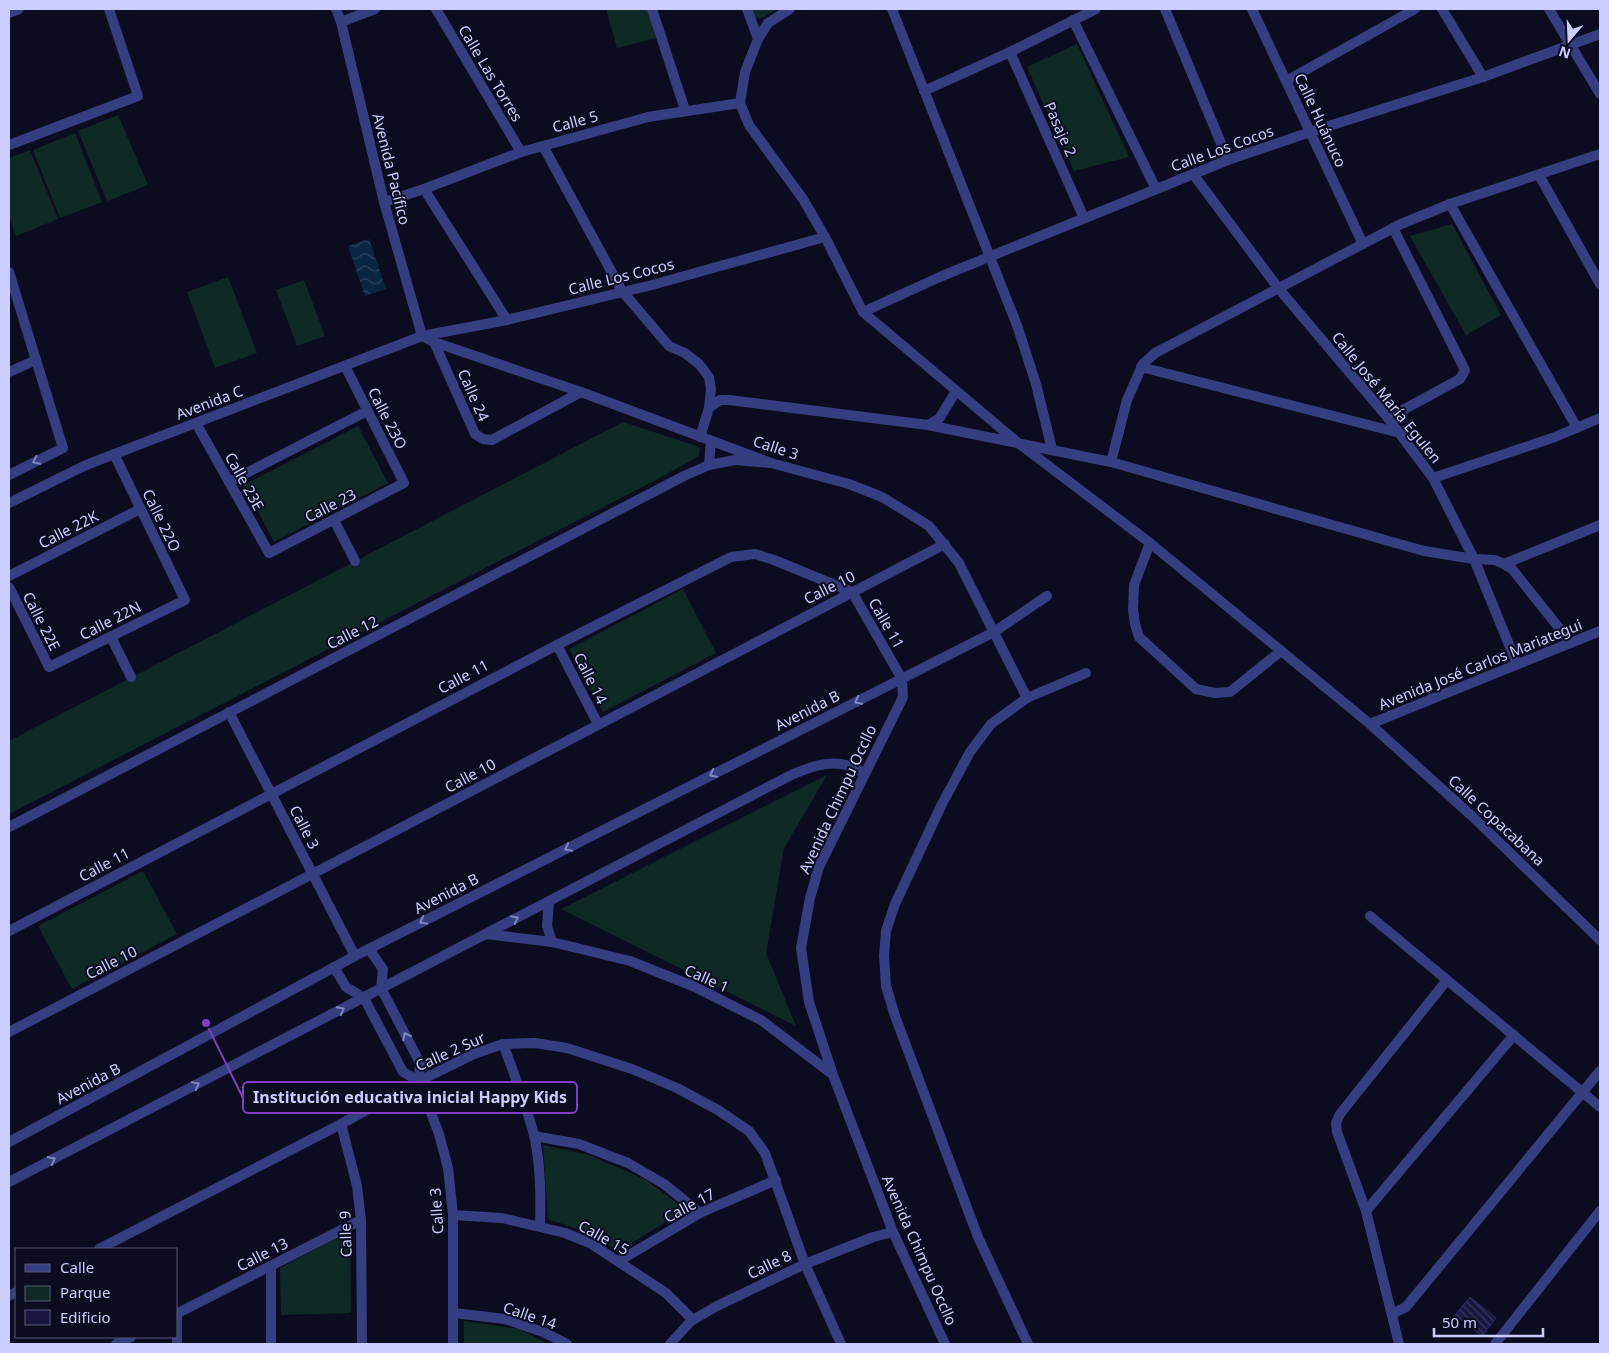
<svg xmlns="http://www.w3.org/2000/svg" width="1609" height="1353" font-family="'Noto Sans',sans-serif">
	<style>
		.green { fill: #0f2a25 }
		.water { fill: url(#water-waves) }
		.building { fill: url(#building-back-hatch); stroke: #2b286f }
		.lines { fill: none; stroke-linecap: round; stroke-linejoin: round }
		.minor { stroke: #353e81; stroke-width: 10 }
		.tertiary { stroke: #353e81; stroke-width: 10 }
		.oneway { stroke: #8086c0 }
		.labels { text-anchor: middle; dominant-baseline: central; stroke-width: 4; stroke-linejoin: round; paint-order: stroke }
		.street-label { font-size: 15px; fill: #cbcdff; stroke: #0c0c20 }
		.leader { fill: none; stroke: #833cc5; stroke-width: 2 }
		.callout-dot { fill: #833cc5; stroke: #0c0c20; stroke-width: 2 }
		.callout { fill: #0c0c20; stroke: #833cc5; stroke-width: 2 }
		.callout-label { font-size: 16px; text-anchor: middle; font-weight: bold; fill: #cbcdff }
	</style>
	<defs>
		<pattern id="water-waves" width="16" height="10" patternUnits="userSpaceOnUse" patternTransform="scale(1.25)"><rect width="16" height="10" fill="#092742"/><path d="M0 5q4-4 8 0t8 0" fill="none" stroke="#2c455e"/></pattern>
		<pattern id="building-back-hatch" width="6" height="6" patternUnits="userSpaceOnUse" patternTransform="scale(1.25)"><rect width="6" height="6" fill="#191742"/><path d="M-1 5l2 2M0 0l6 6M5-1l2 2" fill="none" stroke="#39385e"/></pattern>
	</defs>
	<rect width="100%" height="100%" fill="#0c0c20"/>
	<g class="green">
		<polygon points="606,9 648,9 656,38 617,48"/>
		<polygon points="752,9 777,9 760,19 754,17"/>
		<polygon points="1077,44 1129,157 1074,171 1027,67"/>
		<polygon points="118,115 148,185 107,201 78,131"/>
		<polygon points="75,133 102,202 60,218 33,150"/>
		<polygon points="30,150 58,219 16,236 9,216 9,158"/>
		<polygon points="1452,224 1501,315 1466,335 1410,236"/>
		<polygon points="228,277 257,353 215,368 187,292"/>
		<polygon points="304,280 325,336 297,346 276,290"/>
		<polygon points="623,422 700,447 699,456 652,482 9,814 9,741"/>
		<polygon points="358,426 388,483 274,542 244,485"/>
		<polygon points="683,589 716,653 603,712 569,649"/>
		<polygon points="827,775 784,848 766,953 796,1026 561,909"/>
		<polygon points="143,871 177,934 72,989 38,926"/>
		<polygon points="543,1145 589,1155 646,1180 686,1210 618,1251 586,1232 548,1219"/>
		<polygon points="350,1231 351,1313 281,1315 280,1268"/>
		<polygon points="464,1321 519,1329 548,1344 464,1344"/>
	</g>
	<polygon class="water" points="369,239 386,289 365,296 348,246"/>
	<polygon class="building" points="1470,1297 1496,1318 1482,1336 1455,1315"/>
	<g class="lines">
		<g class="minor">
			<polyline points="436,9 521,152"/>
			<polyline points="652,9 685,110"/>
			<polyline points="747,9 758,39"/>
			<polyline points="892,9 1018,328 1036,384 1052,449"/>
			<polyline points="1165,9 1228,160"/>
			<polyline points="1252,9 1363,244"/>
			<polyline points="1442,9 1483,77"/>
			<polyline points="1549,9 1600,94"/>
			<polyline points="9,13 19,9"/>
			<polyline points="1073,20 1156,189"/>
			<polyline points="341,22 375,9"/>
			<polyline points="1010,52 1084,218"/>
			<polyline points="1286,81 1415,9"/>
			<polyline points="924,91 1010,52 1096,9"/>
			<polyline points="9,145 138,96 109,9"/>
			<polyline points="543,146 622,291 669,346 685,353 699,364 709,377 711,389 709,408 720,400 729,400 928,425 1111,462 1424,551 1474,559 1495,560 1504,564 1512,569 1571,643"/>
			<polyline points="1193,174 1279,289 1388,418 1433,478 1474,559 1517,664"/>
			<polyline points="1539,175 1600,284"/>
			<polyline points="424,189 507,320"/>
			<polyline points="384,202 424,189 521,152 543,146 648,117 740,103"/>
			<polyline points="1450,204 1577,428"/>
			<polyline points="9,272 63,448"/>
			<polyline points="863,312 942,276 1228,160 1310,132 1483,77 1600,34"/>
			<polyline points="422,336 434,342 581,392 771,463 849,484 882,497 905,511 929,526 959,563 1027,698"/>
			<polyline points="434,342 475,434 483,439 492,440 581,392"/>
			<polyline points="1141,367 1400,433"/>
			<polyline points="9,372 36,360"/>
			<polyline points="1388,418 1460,379 1465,370 1393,228"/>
			<polyline points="196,423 269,553 404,483 345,366"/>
			<polyline points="928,425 939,419 956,391"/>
			<polyline points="700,437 709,408"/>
			<polyline points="1111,462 1127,400 1143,364 1155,353 1401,224 1450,204 1600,154"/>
			<polyline points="709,465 711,441"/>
			<polyline points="1433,478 1555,437 1600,418"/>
			<polyline points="229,482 367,411"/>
			<polyline points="334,520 355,561"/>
			<polyline points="1150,543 1134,585 1133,610 1135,624 1139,637 1196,689 1215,693 1230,692 1281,651"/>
			<polyline points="1504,564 1600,525"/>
			<polyline points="9,576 140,509"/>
			<polyline points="9,587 49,667 185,600 114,454"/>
			<polyline points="111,637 131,677"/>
			<polyline points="557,645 598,724"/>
			<polyline points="229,712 355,956"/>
			<polyline points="9,827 684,476 709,465 735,460 771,463"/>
			<polyline points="549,902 547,926 552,942"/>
			<polyline points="1370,916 1600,1107"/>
			<polyline points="9,931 557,645 731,557 755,554 774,560 852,592 902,679 903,697 819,867 810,898 801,948 809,1002 833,1075 893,1232 945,1344"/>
			<polyline points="486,934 552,942 630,961 695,987 761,1020 832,1074"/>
			<polyline points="369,949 383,969 381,988 420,1063 419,1081 439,1134 448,1168 453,1215 453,1344"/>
			<polyline points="334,967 346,987 364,998 403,1072 419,1081"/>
			<polyline points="9,1032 945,544"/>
			<path d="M503 1044C514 1074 526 1104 534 1135 541 1165 541 1196 540 1226"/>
			<polyline points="341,1124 357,1186 361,1220 362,1344"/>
			<polyline points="534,1136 579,1144 628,1163 664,1184 700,1213"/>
			<polyline points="9,1142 355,956 994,632 1047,596"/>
			<path d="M9 1182 791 775C808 768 827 760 846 765 852 766 859 771 865 773"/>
			<polyline points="1366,1211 1514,1035"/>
			<polyline points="453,1215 502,1218 565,1233 590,1243 666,1293 693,1320"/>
			<polyline points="99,1249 341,1124 419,1081 474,1054 503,1044 535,1043 567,1048 632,1069 677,1088 718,1110 749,1131 765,1153 805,1264 841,1344"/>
			<polyline points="619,1261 700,1213 776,1180"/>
			<polyline points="271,1266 271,1344"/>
			<polyline points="9,1296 16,1292"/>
			<polyline points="454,1313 505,1319 543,1332 567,1344"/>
			<polyline points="176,1314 361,1220"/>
			<polyline points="177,1314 177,1344"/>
			<polyline points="1392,1314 1406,1307 1600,1071"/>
			<polyline points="116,1344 131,1337"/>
			<polyline points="670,1344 691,1321 717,1306 805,1264 873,1237 893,1232"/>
			<polyline points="1028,1344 978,1237 895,1016 886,986 884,956 886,931 895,904 942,804 970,752 991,724 1027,698 1086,673"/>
			<polyline points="1399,1344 1366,1211 1337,1132 1336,1123 1340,1114 1447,980"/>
			<polyline points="1495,1344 1600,1211"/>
		</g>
		<g class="tertiary">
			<polyline points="336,9 341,22 384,202 422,336"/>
			<polyline points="790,9 768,23 758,39 745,72 740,103 749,125 803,199 825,237 863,312 1017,442 1150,543 1370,724 1473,817 1600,940"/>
			<polyline points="9,475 63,448"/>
			<polyline points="9,503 86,465 422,336 507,320 652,285 825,237"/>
			<polyline points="1370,724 1600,631"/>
		</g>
	</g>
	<defs><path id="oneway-chevron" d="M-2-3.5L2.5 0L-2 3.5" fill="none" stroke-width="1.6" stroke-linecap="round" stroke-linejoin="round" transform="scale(1.25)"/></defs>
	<g class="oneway">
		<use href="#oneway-chevron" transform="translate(36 461) rotate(154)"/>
		<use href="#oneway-chevron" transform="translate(858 701) rotate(153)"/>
		<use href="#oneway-chevron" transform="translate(713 774) rotate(153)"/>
		<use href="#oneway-chevron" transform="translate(568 848) rotate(153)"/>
		<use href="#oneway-chevron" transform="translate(515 919) rotate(-27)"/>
		<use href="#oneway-chevron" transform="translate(423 921) rotate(153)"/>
		<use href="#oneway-chevron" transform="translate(341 1010) rotate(-27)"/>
		<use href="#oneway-chevron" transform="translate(406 1036) rotate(-118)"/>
		<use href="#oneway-chevron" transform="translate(196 1085) rotate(-27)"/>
		<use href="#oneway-chevron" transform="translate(52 1160) rotate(-27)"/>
	</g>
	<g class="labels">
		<g class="street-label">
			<text transform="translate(491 73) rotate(59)">Calle Las Torres</text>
			<text transform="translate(1321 120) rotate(65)">Calle Huánuco</text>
			<text transform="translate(575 121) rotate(-15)">Calle 5</text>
			<text transform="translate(1061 129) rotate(66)">Pasaje 2</text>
			<text transform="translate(1222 148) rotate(-20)">Calle Los Cocos</text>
			<text transform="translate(392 169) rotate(76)">Avenida Pacífico</text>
			<text transform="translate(621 276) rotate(-14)">Calle Los Cocos</text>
			<text transform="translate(474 395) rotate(66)">Calle 24</text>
			<text transform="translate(1387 397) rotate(51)">Calle José María Egulen</text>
			<text transform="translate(209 402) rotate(-21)">Avenida C</text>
			<text transform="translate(388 418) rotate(63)">Calle 23O</text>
			<text transform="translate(776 447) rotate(18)">Calle 3</text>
			<text transform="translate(245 481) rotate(61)">Calle 23E</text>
			<text transform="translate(330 505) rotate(-27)">Calle 23</text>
			<text transform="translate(162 520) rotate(64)">Calle 22O</text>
			<text transform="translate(68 529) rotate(-27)">Calle 22K</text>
			<text transform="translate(829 587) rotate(-27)">Calle 10</text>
			<text transform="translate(110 620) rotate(-27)">Calle 22N</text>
			<text transform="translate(42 621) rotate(63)">Calle 22E</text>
			<text transform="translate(887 623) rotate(60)">Calle 11</text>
			<text transform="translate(352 632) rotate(-27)">Calle 12</text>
			<text transform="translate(1480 664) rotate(-22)">Avenida José Carlos Mariategui</text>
			<text transform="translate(463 676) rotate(-28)">Calle 11</text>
			<text transform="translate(591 678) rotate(63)">Calle 14</text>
			<text transform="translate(807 710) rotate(-27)">Avenida B</text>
			<text transform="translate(470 775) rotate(-28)">Calle 10</text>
			<text transform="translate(837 799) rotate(-65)">Avenida Chimpu Occllo</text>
			<text transform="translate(1497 820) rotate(43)">Calle Copacabana</text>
			<text transform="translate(305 827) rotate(63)">Calle 3</text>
			<text transform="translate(104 864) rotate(-28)">Calle 11</text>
			<text transform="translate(446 893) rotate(-27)">Avenida B</text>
			<text transform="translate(111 962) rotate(-27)">Calle 10</text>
			<text transform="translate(707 978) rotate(24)">Calle 1</text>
			<text transform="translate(450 1051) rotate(-24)">Calle 2 Sur</text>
			<text transform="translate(88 1083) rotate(-28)">Avenida B</text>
			<text transform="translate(689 1205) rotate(-28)">Calle 17</text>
			<text transform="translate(436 1211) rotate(-94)">Calle 3</text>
			<text transform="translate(345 1234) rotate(-92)">Calle 9</text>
			<text transform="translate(604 1237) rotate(29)">Calle 15</text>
			<text transform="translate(920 1250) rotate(66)">Avenida Chimpu Occllo</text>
			<text transform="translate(262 1254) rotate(-27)">Calle 13</text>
			<text transform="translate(769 1264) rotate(-26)">Calle 8</text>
			<text transform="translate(530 1315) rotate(19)">Calle 14</text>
		</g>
	</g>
	<path class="leader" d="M206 1023L243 1098"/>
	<circle class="callout-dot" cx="206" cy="1023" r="5"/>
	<rect class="callout" x="243" y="1082" width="334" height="31" rx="5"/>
	<g class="callout-label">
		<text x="410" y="1103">Institución educativa inicial Happy Kids</text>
	</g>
	<rect width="1609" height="1353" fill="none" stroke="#cbcdff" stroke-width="20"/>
	<rect x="15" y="1248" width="162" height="90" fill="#0c0c20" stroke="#585979"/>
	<rect x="25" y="1264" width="25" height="8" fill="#353e81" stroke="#585979"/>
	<text x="60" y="1273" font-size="15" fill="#cbcdff">Calle</text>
	<rect x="25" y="1286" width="25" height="15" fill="#0f2a25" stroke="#585979"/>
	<text x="60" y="1298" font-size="15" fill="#cbcdff">Parque</text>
	<rect x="25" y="1310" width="25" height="15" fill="#191742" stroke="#585979"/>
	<text x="60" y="1323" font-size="15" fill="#cbcdff">Edificio</text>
	<g transform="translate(1569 40) rotate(199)" stroke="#0c0c20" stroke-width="4" paint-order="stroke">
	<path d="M0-4L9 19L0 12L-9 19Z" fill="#cbcdff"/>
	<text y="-8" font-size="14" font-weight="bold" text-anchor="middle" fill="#cbcdff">N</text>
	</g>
	<path d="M1434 1328v8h109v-8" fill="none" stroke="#cbcdff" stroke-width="2.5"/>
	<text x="1442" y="1328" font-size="15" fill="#cbcdff" stroke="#0c0c20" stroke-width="4" paint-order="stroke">50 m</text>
</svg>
